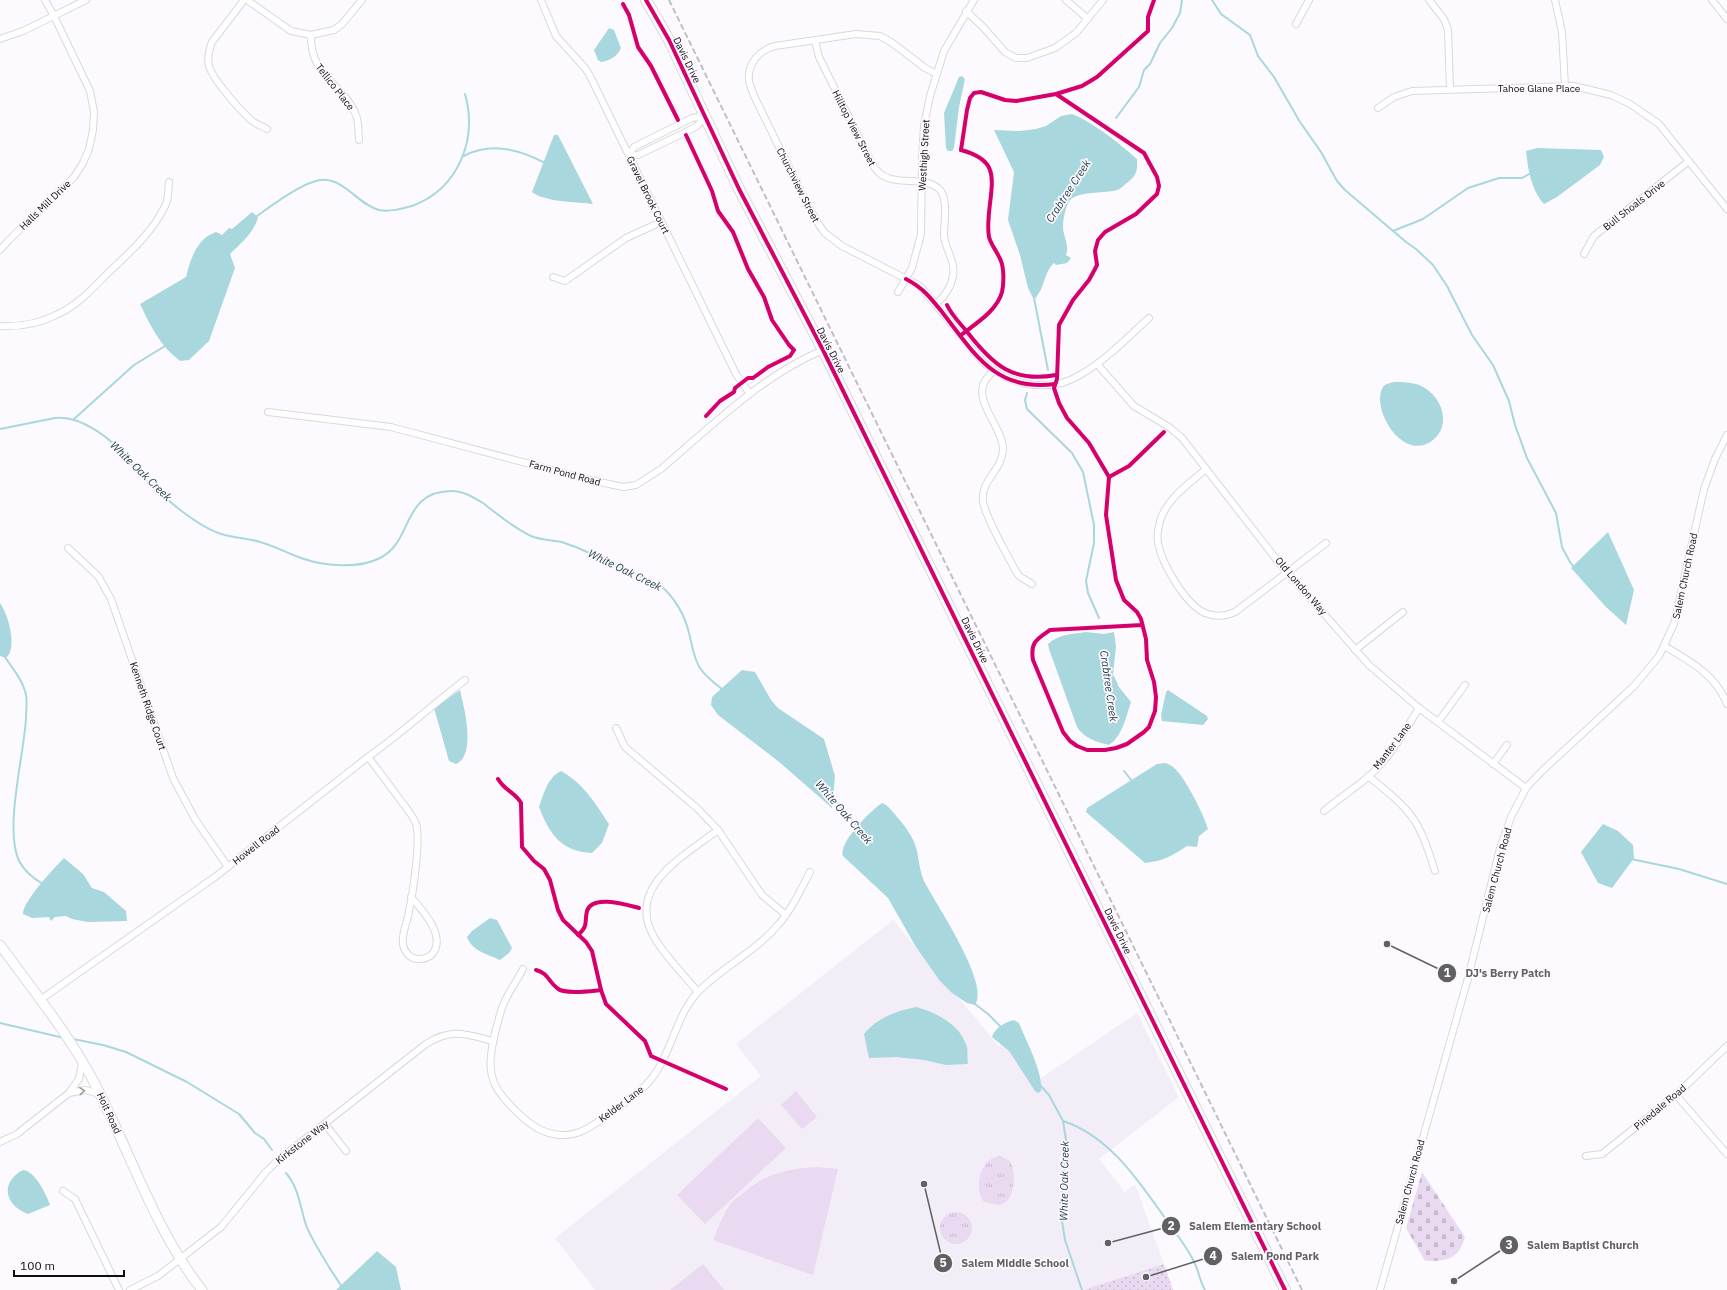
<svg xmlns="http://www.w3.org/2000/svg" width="1727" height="1290" font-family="'IBM Plex Sans',sans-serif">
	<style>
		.education { fill: #f3edf8 }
		.grass { fill: url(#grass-tufts) }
		.cemetery { fill: url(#cemetery-stones) }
		.park { fill: url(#park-dots) }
		.pitch { fill: #e9daf1 }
		.water { fill: #a9d7de }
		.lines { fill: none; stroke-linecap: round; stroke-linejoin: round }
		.stream { stroke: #a9d7de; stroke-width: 2 }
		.street-casing { stroke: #d9d8db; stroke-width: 8 }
		.secondary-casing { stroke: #d9d8db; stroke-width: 11 }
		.primary-casing { stroke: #d9d8db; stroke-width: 12 }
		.street { stroke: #fffeff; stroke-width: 6 }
		.secondary { stroke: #fffeff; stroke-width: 9 }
		.primary { stroke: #fffeff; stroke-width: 10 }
		.rail { stroke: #c0bfc1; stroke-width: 2; stroke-dasharray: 6 3; stroke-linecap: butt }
		.cycleway-casing { stroke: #fdf9ff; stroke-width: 6 }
		.cycleway { stroke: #d6006c; stroke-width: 4 }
		.oneway { stroke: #9f9e9f }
		.labels { text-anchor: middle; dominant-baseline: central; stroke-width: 3.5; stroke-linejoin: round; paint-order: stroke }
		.street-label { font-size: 10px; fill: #0e0d0f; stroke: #fdf9ff }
		.water-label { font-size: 11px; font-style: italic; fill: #1b3b40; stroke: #fdf9ff }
		.leader { fill: none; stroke: #616063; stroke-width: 1.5 }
		.callout-dot { fill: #616063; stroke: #fdf9ff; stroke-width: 1.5 }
		.mark-label { font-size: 12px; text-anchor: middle; font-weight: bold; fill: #fff }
		.callout-label { font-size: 11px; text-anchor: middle; font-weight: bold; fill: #616063; stroke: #fdf9ff; stroke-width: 3.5; stroke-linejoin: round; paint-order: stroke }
	</style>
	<defs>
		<pattern id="grass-tufts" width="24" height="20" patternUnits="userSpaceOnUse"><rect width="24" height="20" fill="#e9daf1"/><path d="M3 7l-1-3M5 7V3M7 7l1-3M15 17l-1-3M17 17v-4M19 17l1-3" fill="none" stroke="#c7bacd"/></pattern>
		<pattern id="cemetery-stones" width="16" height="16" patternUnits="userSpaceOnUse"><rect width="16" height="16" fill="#e9daf1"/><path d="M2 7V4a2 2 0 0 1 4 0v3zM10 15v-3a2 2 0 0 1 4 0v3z" fill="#c7bacd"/></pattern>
		<pattern id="park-dots" width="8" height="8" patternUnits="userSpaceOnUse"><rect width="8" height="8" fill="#e9daf1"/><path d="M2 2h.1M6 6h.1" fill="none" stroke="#c7bacd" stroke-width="1.8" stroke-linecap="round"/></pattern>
	</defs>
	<rect width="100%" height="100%" fill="#fcfafe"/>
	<polygon class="education" points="893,920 999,1046 1011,1037 1041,1078 1137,1013 1179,1097 1099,1159 1125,1192 1135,1184 1164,1264 1083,1290 595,1290 555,1238 761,1076 736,1044"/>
	<g class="grass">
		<path d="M1000 1156 1010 1161C1017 1173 1015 1201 1000 1205L984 1202C973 1188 980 1158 1000 1156Z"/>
		<circle cx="956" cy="1228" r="16"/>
	</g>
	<path class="cemetery" d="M1422 1172 1465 1237C1458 1260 1447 1261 1425 1261L1406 1228Z"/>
	<polygon class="park" points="1164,1264 1173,1290 1083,1290"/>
	<g class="pitch">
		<polygon points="796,1091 817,1117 802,1129 781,1105"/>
		<polygon points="758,1118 786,1148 705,1224 677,1195"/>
		<path d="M817 1167 838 1169 813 1275 713 1240C718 1228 723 1214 731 1203 734 1200 739 1196 743 1193 766 1173 787 1169 817 1167Z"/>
		<polygon points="703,1264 724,1290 670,1290"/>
	</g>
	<g class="water">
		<path d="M609 28 614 30 621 48C618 56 609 61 601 62L598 60 594 50Z"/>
		<polygon points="962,76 965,79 959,107 954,148 952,151 948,151 946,148 944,113 959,77"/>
		<path d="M1072 114C1094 123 1119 143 1137 159 1138 171 1136 176 1127 183 1124 185 1121 189 1117 190 1104 194 1075 190 1068 203 1065 210 1063 220 1063 227 1063 236 1070 246 1066 255L1071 258 1067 263 1056 265 1054 263C1043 273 1046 287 1034 300L1028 288 1020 255 1008 220 1014 172 994 130 1020 131 1036 129 1046 126 1061 116Z"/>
		<path d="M554 135H558L593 204C577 202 544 202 532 192Z"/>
		<path d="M1537 148 1601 150 1604 157 1600 165 1557 197 1544 204C1531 190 1528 169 1526 151Z"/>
		<path d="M252 212 258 217C254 233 241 243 230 254L235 268 209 341 189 360 180 361C160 346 150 325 140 304L186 277C190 260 197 238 216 232L222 235 229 228 232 229Z"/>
		<path d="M1394 382C1404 382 1414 382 1423 387 1442 397 1452 425 1433 440 1403 464 1370 408 1383 387 1385 384 1390 383 1394 382Z"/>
		<polygon points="1608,532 1634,590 1626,625 1606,607 1571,568"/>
		<path d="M0 603C8 614 18 648 6 658L0 656Z"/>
		<path d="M1086 632 1104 634 1114 632 1116 647 1113 674 1119 687 1131 702C1126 717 1122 737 1109 745 1096 742 1084 738 1077 727L1049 649 1048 644C1058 634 1074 634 1086 632Z"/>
		<polygon points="742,670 755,672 771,700 778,708 824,739 835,776 832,808 778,761 718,715 711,705 712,697"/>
		<path d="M460 690C464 707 473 742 463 758 462 760 458 763 456 764L449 761 434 708Z"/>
		<polygon points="1168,690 1207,716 1208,719 1203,725 1162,721 1161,715 1166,692"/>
		<path d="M1165 763C1168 764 1171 765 1173 767 1184 775 1204 815 1208 829L1199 836 1197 847 1187 846C1172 856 1163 861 1145 863L1086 812 1087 808 1157 764Z"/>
		<path d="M561 771C583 783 596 804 609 824L602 843 592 853C561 852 549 833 539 807 544 793 548 777 561 771Z"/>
		<path d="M882 803C888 805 893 812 897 817 906 827 914 838 917 851 919 861 920 872 924 881 935 903 991 984 975 1005L967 1003 952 993 940 981 916 947 888 898 843 856C838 843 871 810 882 803Z"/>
		<polygon points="1603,824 1618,831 1633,845 1634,858 1612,888 1598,883 1581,852"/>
		<path d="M64 858 83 874 92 888 104 892 126 911 127 921 88 922 72 919 66 916 55 917 51 921 49 917 32 918 23 914C23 901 54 868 64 858Z"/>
		<path d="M490 918 497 920 512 948 509 953 500 960C487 954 472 951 467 937L472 931Z"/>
		<path d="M916 1007C937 1013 960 1024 967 1047 968 1052 967 1059 968 1064L946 1065 924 1060 896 1057 869 1058 864 1034C877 1018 896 1011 916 1007Z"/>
		<path d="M1014 1020 1019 1023C1026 1041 1043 1071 1041 1091L1038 1093 1035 1091 1009 1051 992 1037C994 1029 1006 1021 1014 1020Z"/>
		<path d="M23 1170C35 1171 46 1194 50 1205L28 1214C4 1205 0 1182 23 1170Z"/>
		<polygon points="377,1251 396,1267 401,1290 336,1290"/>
	</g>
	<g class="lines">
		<g class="stream">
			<polyline points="1212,0 1221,14 1250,35 1258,56 1274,77 1300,122 1321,152 1337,181 1345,190 1406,242 1416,249 1433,265 1447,286 1472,335 1493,365 1509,401 1515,425 1527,458 1556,513 1562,547 1570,562 1574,567"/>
			<polyline points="1116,118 1139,87 1144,70 1150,64 1160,43 1172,28 1180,13 1182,0"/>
			<path d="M464 156C490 142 519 149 545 163"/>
			<path d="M254 218C270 207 301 183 320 180 344 177 358 205 379 210 390 212 401 209 412 206 458 189 478 140 465 94"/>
			<polyline points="1393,231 1423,219 1468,188 1499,178 1522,178 1531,173"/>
			<polyline points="1034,298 1048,370"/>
			<polyline points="1027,393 1025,400 1027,409 1072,453 1083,472 1094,525 1094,543 1086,581 1088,593 1099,618"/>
			<polyline points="74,419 134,365 165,346"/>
			<path d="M0 429 55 418C81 415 112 439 128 459 133 466 139 473 146 480 164 498 197 526 221 534 234 538 248 538 260 542 275 546 289 554 304 559 325 566 359 569 380 558 414 541 401 491 452 491 463 491 473 497 483 503 498 515 514 528 531 536 540 540 552 540 562 542 567 544 572 546 576 547L661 586C674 597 685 615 689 633 692 644 693 657 700 668 705 676 714 683 722 689"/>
			<path d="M5 657C12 668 21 677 25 691 28 699 26 709 26 718 24 756 4 828 19 861 24 870 34 879 43 884"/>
			<polyline points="1124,771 1132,781"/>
			<polyline points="831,795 858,827"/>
			<polyline points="1631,859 1679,869 1727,884"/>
			<polyline points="975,1004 988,1014 1001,1027"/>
			<polyline points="0,1023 64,1038"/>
			<polyline points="73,1039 103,1045 126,1052 187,1082 239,1114 255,1133 264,1139 272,1150"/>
			<polyline points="1040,1085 1049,1095 1063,1121 1066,1140 1061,1214 1065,1240 1082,1290"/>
			<path d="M1063 1121C1109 1136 1138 1180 1165 1218 1175 1232 1188 1248 1195 1264 1199 1272 1200 1282 1205 1290"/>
			<path d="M286 1173C299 1188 300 1207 306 1225 314 1245 332 1272 344 1290"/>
		</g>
		<defs>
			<g id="street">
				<path d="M244 0 212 42C209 50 207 58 209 66 213 80 240 110 251 120 255 124 262 126 267 129"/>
				<polyline points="247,0 291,31 311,35 334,30 342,24 362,0"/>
				<polyline points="541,0 556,36 585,68 590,76 736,374 750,394"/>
				<polyline points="1066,0 1088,19"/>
				<polyline points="1429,0 1444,19 1448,30 1450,89"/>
				<polyline points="1555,0 1562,32 1565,86"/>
				<polyline points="1712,0 1727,19"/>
				<polyline points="966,11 983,27 1005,52 1016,58 1027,58 1055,48 1076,33 1103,0"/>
				<polyline points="1296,24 1309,0"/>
				<path d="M311 35C310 77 343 83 356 115 359 122 358 132 359 140"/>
				<polyline points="0,39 23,31 86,0"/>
				<path d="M815 41 819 57 872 164C876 170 881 176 888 178 904 184 924 177 938 188 949 196 944 223 944 235 945 250 956 261 953 276 951 288 944 297 936 304"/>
				<path d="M937 74 925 68 891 42 880 36 856 34 775 46C759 50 747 64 749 81 750 86 753 93 755 98L806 202 819 225 825 233 842 246 920 286 983 362C1009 385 1049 394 1080 375 1106 360 1127 338 1149 318"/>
				<polyline points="1378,108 1394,97 1412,91 1574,86 1611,95 1630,104 1659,124 1727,209"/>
				<polygon points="705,116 697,126 684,133 638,155 629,155 634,147 692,118"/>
				<polyline points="0,250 8,241 74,177 83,163 89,149 93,130 94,112 90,91 54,16 45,0"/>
				<polyline points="1584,254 1594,236 1689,161"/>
				<polyline points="553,277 565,281 626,238 661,222"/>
				<polyline points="898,292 912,268 921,234 922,157 924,125 930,96 944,51 974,0"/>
				<path d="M0 326C20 327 38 324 56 315 77 306 92 289 108 273 129 253 152 233 165 206 169 199 168 191 169 182"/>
				<polyline points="1097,364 1134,406 1169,427 1182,438 1280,564 1369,665 1419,708 1526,788"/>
				<path d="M993 371C991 374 987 377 985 381 973 401 1003 428 1003 449 1003 470 980 480 983 502 987 521 1005 550 1014 568L1019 576 1032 584"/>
				<path d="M268 412 391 427 586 479 623 487 636 485 661 469C712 426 761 376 823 350"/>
				<path d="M1206 469C1189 484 1167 498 1160 521 1158 528 1157 536 1158 543 1162 564 1185 604 1205 613 1215 617 1226 616 1235 612L1326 543"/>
				<polyline points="68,548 98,576 111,599 173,778 195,819 228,867"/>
				<path d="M1664 646C1690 661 1716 675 1727 704"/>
				<polyline points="1355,650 1403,612"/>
				<polyline points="1438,722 1465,685"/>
				<polyline points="616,728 625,747 697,808 718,830"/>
				<path d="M368 757C379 771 390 786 401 801 406 808 413 815 416 824 421 839 413 893 409 911 408 921 401 934 403 944 404 952 411 960 419 959 424 959 430 957 433 953 446 935 422 910 411 897"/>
				<polyline points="1493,764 1507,745"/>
				<path d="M1368 776C1384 789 1400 801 1412 817 1423 832 1429 853 1435 871"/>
				<path d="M1324 811C1338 799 1354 789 1368 777 1390 758 1404 732 1419 708"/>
				<path d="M523 969C517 981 509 991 504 1003 500 1011 499 1020 496 1029 490 1053 485 1077 503 1097 523 1121 549 1145 582 1131 594 1126 604 1117 615 1110 631 1098 648 1087 658 1069 673 1045 678 1013 698 992 722 967 755 952 777 926 791 911 800 891 810 872"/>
				<path d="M698 992C685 976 664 955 654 937 625 887 684 856 718 830L762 895 786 915"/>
				<path d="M40 1000 215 877 368 757C402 733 432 705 465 680"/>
				<polyline points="82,1063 79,1079 69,1093 85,1090 100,1094"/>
				<polyline points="1676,1095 1727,1154"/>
				<polyline points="325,1124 346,1151"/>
				<polyline points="0,1142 17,1134 69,1093"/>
				<polyline points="1586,1156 1602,1154 1676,1095 1727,1046"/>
				<polyline points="63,1191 75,1199 119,1290"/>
				<path d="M130 1290 158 1276 221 1227 266 1172 277 1161 426 1044C451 1028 466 1034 493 1041"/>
				<polyline points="1380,1290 1468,978 1500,848 1511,817 1526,788 1542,771 1634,686 1659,656 1674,624 1704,489 1715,459 1727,435"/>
			</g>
			<path id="secondary" d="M0 945C35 993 74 1040 100 1094 133 1160 156 1231 202 1290"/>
			<polyline id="primary" points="646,0 669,40 739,189 823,350 1285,1290"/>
		</defs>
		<use href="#street" class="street-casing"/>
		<use href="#secondary" class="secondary-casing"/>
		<use href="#primary" class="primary-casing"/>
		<use href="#street" class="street"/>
		<use href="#secondary" class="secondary"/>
		<use href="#primary" class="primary"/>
		<polyline class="rail" points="669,0 1302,1290"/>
		<defs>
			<g id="cycleway">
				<polyline points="646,0 669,40 739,189 823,350 1285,1290"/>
				<polyline points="623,4 629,15 638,47 651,66 678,120"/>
				<path d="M1056 94 1144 153 1157 177 1159 186 1157 194 1136 214 1105 232 1098 240 1095 251 1097 265 1095 269 1089 280 1073 300 1059 325 1057 379 1054 388 1059 403 1067 418 1089 443 1109 477 1106 515 1116 580 1124 600 1137 612 1141 619 1146 639 1147 660 1154 682 1156 697 1155 711 1149 727 1144 732 1127 744 1116 748 1105 750H1087L1077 746 1070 741 1063 732 1033 660C1030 642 1037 639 1050 630L1142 625"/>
				<polyline points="686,135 712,191 718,211 733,232 748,269 764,297 772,320 789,345 794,350 790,356 768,367 753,378 748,378 735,388 734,392 720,401 706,416"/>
				<polyline points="961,150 967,110 970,98 974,93 981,92 1005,100 1016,101 1056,94 1082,86 1097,77 1148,31 1148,17 1154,0"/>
				<path d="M906 279C923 288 930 297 942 312 974 353 995 392 1055 384"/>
				<path d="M947 305C952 316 961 324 968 333 993 365 1013 383 1056 375"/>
				<path d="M961 335C975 324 997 311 1002 292 1004 283 1004 269 1001 261 998 253 991 245 989 237 985 216 996 186 990 170 986 158 972 153 961 150"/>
				<polyline points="1109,477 1129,466 1164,432"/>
				<path d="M498 779C505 791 516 793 521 803L522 847 534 861 544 869 550 880 558 910 563 920 586 942 592 951 601 990 606 1004 645 1041 651 1056 726 1089"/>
				<path d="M578 935C589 925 584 923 587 911 592 894 627 905 639 908"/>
				<path d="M536 970C548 973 548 981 557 988 564 995 591 991 601 990"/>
			</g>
		</defs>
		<use href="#cycleway" class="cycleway-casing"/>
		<use href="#cycleway" class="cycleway"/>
	</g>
	<defs><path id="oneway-chevron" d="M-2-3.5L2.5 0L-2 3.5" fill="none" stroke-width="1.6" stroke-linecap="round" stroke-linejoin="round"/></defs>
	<use class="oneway" href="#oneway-chevron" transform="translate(82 1091) rotate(-5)"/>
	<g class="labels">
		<g class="street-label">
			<text transform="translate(687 60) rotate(64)">Davis Drive</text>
			<text transform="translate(335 87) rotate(52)">Tellico Place</text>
			<text x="1539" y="88">Tahoe Glane Place</text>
			<text transform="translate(854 128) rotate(63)">Hilltop View Street</text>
			<text transform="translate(924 155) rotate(-87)">Westhigh Street</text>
			<text transform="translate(798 185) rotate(63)">Churchview Street</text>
			<text transform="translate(648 195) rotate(64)">Gravel Brook Court</text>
			<text transform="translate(45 205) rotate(-44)">Halls Mill Drive</text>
			<text transform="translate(1634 205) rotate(-38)">Bull Shoals Drive</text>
			<text transform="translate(831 350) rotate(63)">Davis Drive</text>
			<text transform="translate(565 473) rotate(15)">Farm Pond Road</text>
			<text transform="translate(1685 576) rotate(-78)">Salem Church Road</text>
			<text transform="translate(1301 586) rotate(49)">Old London Way</text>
			<text transform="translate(975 640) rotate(64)">Davis Drive</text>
			<text transform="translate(148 706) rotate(71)">Kenneth Ridge Court</text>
			<text transform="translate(1392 746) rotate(-53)">Manter Lane</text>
			<text transform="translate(256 845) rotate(-38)">Howell Road</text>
			<text transform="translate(1497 870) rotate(-75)">Salem Church Road</text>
			<text transform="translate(1118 931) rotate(64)">Davis Drive</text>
			<text transform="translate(621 1104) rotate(-37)">Kelder Lane</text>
			<text transform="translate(1660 1107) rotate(-40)">Pinedale Road</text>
			<text transform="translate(109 1113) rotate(65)">Holt Road</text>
			<text transform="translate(302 1142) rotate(-38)">Kirkstone Way</text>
			<text transform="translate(1410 1182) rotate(-75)">Salem Church Road</text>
		</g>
		<g class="water-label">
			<text transform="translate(1068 191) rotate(-57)">Crabtree Creek</text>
			<text transform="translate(141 471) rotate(44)">White Oak Creek</text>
			<text transform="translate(625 570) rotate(26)">White Oak Creek</text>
			<text transform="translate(1109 686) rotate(82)">Crabtree Creek</text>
			<text transform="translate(844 812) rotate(49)">White Oak Creek</text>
			<text transform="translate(1064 1181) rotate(-89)">White Oak Creek</text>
		</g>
	</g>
	<path class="leader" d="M1387 944L1447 973M1108 1243L1171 1226M1454 1281L1509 1245M1146 1277L1213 1256M924 1184L943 1263"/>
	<g class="callout-dot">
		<circle cx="1387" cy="944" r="4"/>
		<circle cx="1108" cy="1243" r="4"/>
		<circle cx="1454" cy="1281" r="4"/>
		<circle cx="1146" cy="1277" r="4"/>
		<circle cx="924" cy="1184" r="4"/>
		<circle cx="1447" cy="973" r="10"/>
		<circle cx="1171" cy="1226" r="10"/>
		<circle cx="1509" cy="1245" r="10"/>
		<circle cx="1213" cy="1256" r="10"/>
		<circle cx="943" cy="1263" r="10"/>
	</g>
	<g class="mark-label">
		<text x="1447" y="977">1</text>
		<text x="1171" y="1230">2</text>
		<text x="1509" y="1249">3</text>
		<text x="1213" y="1260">4</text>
		<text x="943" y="1267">5</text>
	</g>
	<g class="callout-label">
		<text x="1508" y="977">DJ's Berry Patch</text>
		<text x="1255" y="1230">Salem Elementary School</text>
		<text x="1583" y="1249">Salem Baptist Church</text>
		<text x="1275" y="1260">Salem Pond Park</text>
		<text x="1015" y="1267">Salem Middle School</text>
	</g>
	<path d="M14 1270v6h110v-6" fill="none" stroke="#0e0d0f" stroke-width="2"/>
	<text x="20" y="1270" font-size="12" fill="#0e0d0f" stroke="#fdf9ff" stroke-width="3" paint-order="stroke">100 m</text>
</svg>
